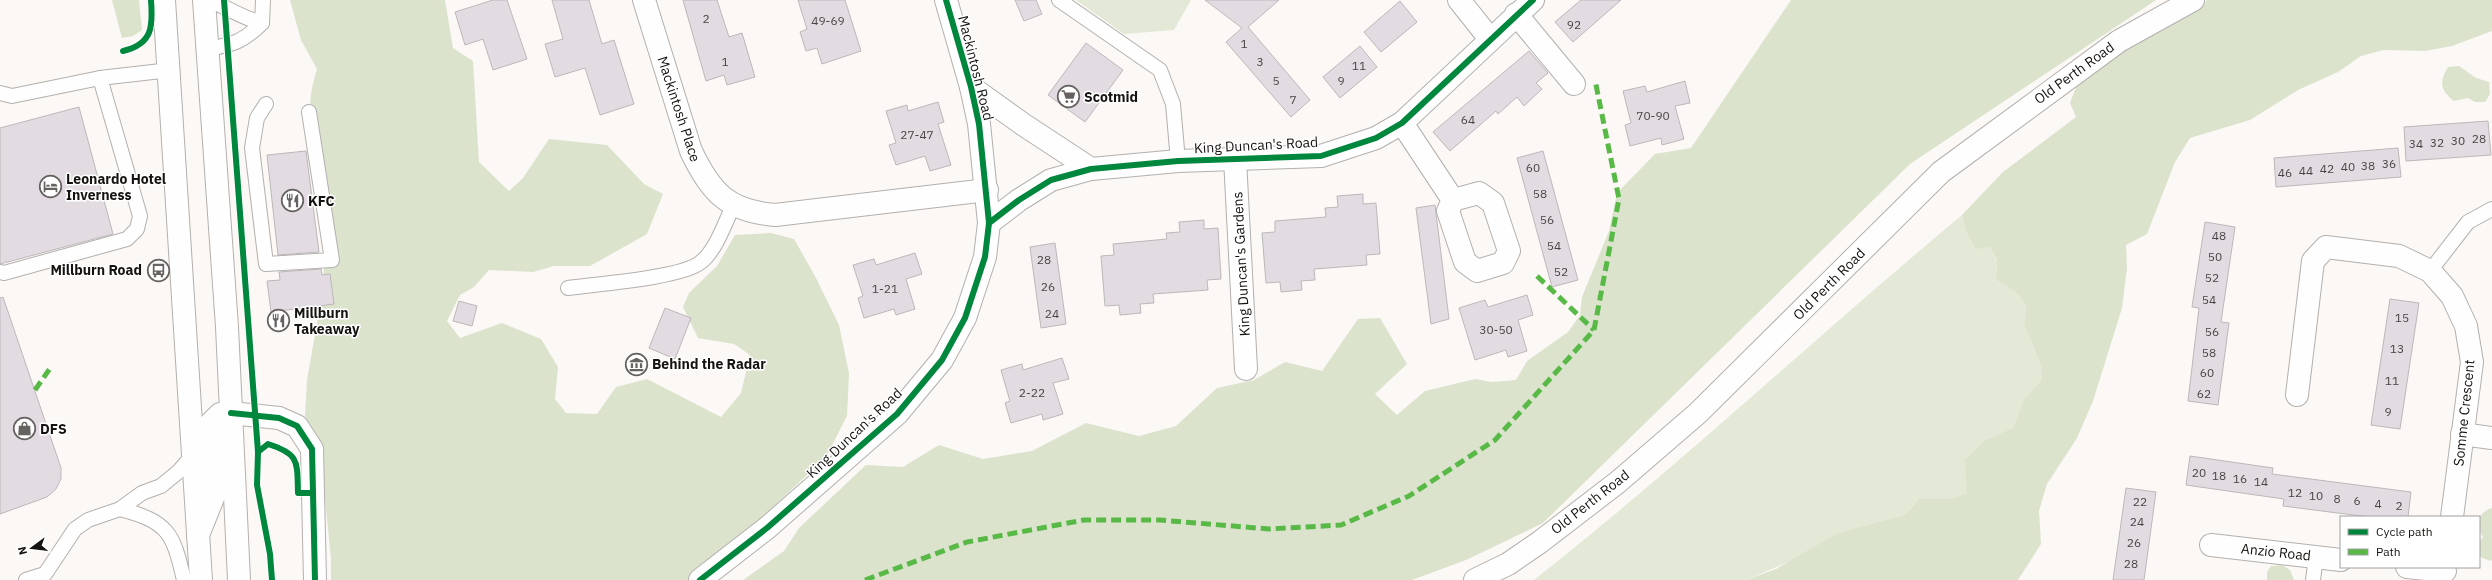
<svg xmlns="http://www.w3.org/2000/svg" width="2492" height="580" font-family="'IBM Plex Sans',sans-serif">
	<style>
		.green { fill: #e3e9d6 }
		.forest { fill: #dbe3cd }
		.building { fill: #e2dce2; stroke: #bbb8b9 }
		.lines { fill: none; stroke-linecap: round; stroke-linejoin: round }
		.service-casing { stroke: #b3b0ae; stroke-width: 16 }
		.minor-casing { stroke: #b3b0ae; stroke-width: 24 }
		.tertiary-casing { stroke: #b3b0ae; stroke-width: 24 }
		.secondary-casing { stroke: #b3b0ae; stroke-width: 24 }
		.service { stroke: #fefefe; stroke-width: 14 }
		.minor { stroke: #fefefe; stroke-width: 22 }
		.tertiary { stroke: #fefefe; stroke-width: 22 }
		.secondary { stroke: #fefefe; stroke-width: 22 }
		.quiet { stroke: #58b947; stroke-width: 5; stroke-dasharray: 10 5; stroke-linecap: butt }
		.cycleway-casing { stroke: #fff; stroke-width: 8 }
		.cycleway { stroke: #00873e; stroke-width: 6 }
		.labels { text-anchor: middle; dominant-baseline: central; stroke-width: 3; stroke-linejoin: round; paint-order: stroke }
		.number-label { font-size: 12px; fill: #484444 }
		.street-label { font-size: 14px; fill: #15120f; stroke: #fff }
		.poi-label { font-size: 14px; font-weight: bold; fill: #15120f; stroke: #fff; text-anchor: start }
	</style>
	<rect width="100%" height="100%" fill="#fbf8f5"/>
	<g class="green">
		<polygon points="1076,0 1191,0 1174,30 1124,34"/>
		<path d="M1962 215 1966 231 1990 247 1997 261 1996 280 2018 294 2026 306 2024 325 2041 365 2043 380 2024 399 2013 429 1985 440 1967 493 1950 499H1919L1905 515 1879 523 1746 580H1534C1681 464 1818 335 1962 215Z"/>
	</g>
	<g class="forest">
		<polygon points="112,0 139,0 142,30 133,36 122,38"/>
		<path d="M290 0H445L453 48 473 61 479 162 509 191 523 178 549 139 607 145 644 184 663 194 647 234 590 266H554L533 272 489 270 474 287 460 295 447 321 460 338 502 323 541 339 558 367 555 399 566 413 597 414 616 387 647 379 721 417 741 393 750 355 734 344 698 338 683 307 689 293 717 266 735 235 771 233 794 239 815 276 839 325 849 373 847 416 826 457 739 539 691 577 687 580H331V559L320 449 305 416 307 380 321 300 325 256 322 210 310 167 320 139C306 112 309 97 317 69L301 40Z"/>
		<polygon points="1791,0 2156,0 1910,164 1543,523 1466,560 1412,580 743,580 784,551 799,528 866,465 903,467 939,445 983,459 1032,451 1086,423 1139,436 1176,426 1217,388 1254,380 1285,362 1322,371 1358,319 1380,318 1407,364 1375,394 1397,415 1425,391 1475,379 1492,382 1516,380 1527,361 1568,332 1580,315 1582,297 1609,231 1617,193 1655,154 1691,148"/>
		<polygon points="2207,0 2492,0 2492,31 2452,46 2425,51 2383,50 2361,56 2338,72 2298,90 2250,120 2190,138 2175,162 2147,234 2126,245 2127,268 2122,308 2093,401 2077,438 2047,484 2039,511 2041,544 2018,580 1746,580 1776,569 1836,534 1905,515 1919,499 1950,499 1967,493 1965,460 1985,440 2013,428 2024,399 2042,380 2041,365 2024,325 2026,306 2018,294 1996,280 1997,260 1990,247 1976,249 1966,231 1962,215 2003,172 2076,117 2070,103 2083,69 2201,6"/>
		<path d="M2459 66 2476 78 2489 82 2490 94 2485 102H2475L2468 98 2454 101C2440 90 2439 82 2448 67Z"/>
		<path d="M2492 508V560L2491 561 2482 558 2479 554V543L2483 537C2475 525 2478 512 2492 508Z"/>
		<polygon points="2282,565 2290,570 2294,580 2267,580 2267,572 2271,566"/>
	</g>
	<g class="building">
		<polygon points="493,0 507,0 527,59 493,70 483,39 465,45 455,12"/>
		<polygon points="552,0 589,0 602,44 614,40 634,104 600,115 585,68 555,77 545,44 563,39"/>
		<polygon points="683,0 717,0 729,37 742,33 755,77 727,85 724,75 706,81"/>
		<polygon points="798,0 845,0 861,51 822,64 817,48 806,51 800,32 807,29"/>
		<polygon points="1015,0 1036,0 1042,14 1024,21"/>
		<polygon points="1205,0 1279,0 1248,27 1310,100 1291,117 1226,42 1242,28"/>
		<polygon points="1581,0 1621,0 1573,42 1555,22"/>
		<polygon points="1400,1 1417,22 1381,52 1364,32"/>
		<polygon points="1086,43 1123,70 1085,122 1048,95"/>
		<polygon points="1360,46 1377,67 1340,98 1323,77"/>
		<polygon points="1529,51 1548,73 1536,83 1542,89 1524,106 1517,97 1498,114 1496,111 1450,151 1433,132"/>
		<polygon points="1685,81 1690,103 1675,106 1684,139 1662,145 1661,138 1630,146 1625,125 1631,123 1623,91 1645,86 1647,92"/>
		<polygon points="938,102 944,122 938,124 951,165 930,171 925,156 896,165 889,145 896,143 886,111 907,105 908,111"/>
		<polygon points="79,107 113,234 0,264 0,128"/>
		<polygon points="2488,121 2491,155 2406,161 2404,127"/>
		<polygon points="2398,148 2401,177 2276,187 2274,158"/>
		<polygon points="306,151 319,252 278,255 267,155"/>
		<polygon points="1543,151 1578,280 1552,287 1517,158"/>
		<polygon points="1363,194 1363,204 1376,203 1380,254 1366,255 1367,265 1314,269 1315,280 1301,281 1302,290 1281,292 1280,282 1266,283 1262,233 1275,232 1275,221 1326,217 1325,208 1338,207 1337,196"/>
		<polygon points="1435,205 1449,319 1431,324 1416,208"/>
		<polygon points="1204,220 1204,229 1218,228 1221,279 1207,280 1208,290 1153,294 1154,303 1140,304 1141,313 1120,315 1119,305 1105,306 1101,256 1114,255 1113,244 1167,239 1166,233 1180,232 1179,222"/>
		<polygon points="2205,222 2235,227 2221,322 2229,323 2218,405 2188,401 2199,308 2192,307"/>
		<polygon points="1055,243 1066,324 1041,328 1030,247"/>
		<polygon points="915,253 922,274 906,279 915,309 896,315 894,309 864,318 858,298 863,296 853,265 874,259 876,265"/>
		<polygon points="321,269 322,275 330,274 334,304 271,312 267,281 280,280 279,272"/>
		<polygon points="1527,295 1533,315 1518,320 1527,351 1508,357 1506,350 1475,360 1459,308 1485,300 1488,307"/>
		<polygon points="3,297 61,468 61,479 56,489 47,497 0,514 0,298"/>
		<polygon points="2390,299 2419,303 2400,429 2371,425"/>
		<polygon points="459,301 477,306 472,326 453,321"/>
		<polygon points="665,308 691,318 675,359 649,348"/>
		<polygon points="1062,358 1069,379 1053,383 1063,414 1043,420 1042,414 1011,423 1005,403 1010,401 1001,370 1022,364 1023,370"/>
		<polygon points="2190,456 2273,468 2272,474 2411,492 2408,517 2369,517 2283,506 2284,499 2186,485"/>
		<polygon points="2126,488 2156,492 2144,580 2113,580"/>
	</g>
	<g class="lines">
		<defs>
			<g id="service">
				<path d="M208 0C227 7 242 18 262 23"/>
				<polyline points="1059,0 1160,70 1173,104 1178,161"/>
				<path d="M207 49C232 45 243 42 262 23L263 0"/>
				<polyline points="0,93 12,96 100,78 170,70"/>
				<polyline points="266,104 257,118 252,148 266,264 332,260 309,112"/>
				<polyline points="2430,271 2468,222 2492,209"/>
				<polyline points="0,272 4,273 127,239 137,229 140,216 100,78"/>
				<path d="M568 288C596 284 682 278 701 262 716 250 725 223 733 206"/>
				<path d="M120 509C169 522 173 533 184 580"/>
				<polyline points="26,580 45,574 75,529 88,520 120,509 142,493 161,486 178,472 192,456"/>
				<polyline points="2313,580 2316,557"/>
			</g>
			<g id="minor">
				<path d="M644 0 691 151C711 193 728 211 775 215L987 190"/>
				<polyline points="1459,0 1490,39"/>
				<polyline points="1516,14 1574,84"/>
				<polyline points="971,87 1024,125 1091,169"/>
				<polyline points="1402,123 1453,200 1448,211 1465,262 1477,271 1503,263 1509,251 1493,203 1479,193 1453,200"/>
				<polyline points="1235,159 1246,369"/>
				<polyline points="989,223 1019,200 1051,180 1091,169 1178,161 1321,156 1376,138 1402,123 1533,0"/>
				<polyline points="2297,395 2313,261 2326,247 2399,256 2430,271 2452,296 2466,326 2472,362 2452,517"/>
				<polyline points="231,413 279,418 297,426 312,449 315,580"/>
				<polyline points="2462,434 2492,438"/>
				<polyline points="2211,545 2341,560"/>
				<polyline points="2407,567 2445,571"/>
				<polyline points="700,580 767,528 897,414 942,360 965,318 985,257 989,223 979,124 971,87 946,0"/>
			</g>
			<polyline id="tertiary" points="198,535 215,493 210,424 220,414 231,413"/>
			<g id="secondary">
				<polyline points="164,0 201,580"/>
				<polyline points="204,0 227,327 239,580"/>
				<polyline points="1475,580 1508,564 1540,542 1618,482 1698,413 1941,172 2119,41 2193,0"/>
			</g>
		</defs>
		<use href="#service" class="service-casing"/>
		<use href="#minor" class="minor-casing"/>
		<use href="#tertiary" class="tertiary-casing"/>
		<use href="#secondary" class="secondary-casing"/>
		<use href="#service" class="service"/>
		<use href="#minor" class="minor"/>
		<use href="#tertiary" class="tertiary"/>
		<use href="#secondary" class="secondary"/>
		<g class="quiet">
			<polyline points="1537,276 1594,330"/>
			<polyline points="35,390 51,367"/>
			<polyline points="865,580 967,542 1084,520 1160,520 1269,529 1341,525 1409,496 1495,440 1594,330 1619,199 1595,80"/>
		</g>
		<defs>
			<g id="cycleway">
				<polyline points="224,0 258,452 257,485 270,554 272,580"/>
				<path d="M123 51C153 44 153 26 151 0"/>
				<polyline points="989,223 1019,200 1051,180 1091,169 1178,161 1321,156 1376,138 1402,123 1533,0"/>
				<polyline points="231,413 279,418 297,426 312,449 315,580"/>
				<path d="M258 452 268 444C300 454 297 462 298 493H313"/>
				<polyline points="700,580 767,528 897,414 942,360 965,318 985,257 989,223 979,124 971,87 946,0"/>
			</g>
		</defs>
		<use href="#cycleway" class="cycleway-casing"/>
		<use href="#cycleway" class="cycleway"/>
	</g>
	<defs>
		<symbol id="supermarket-ring" viewBox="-11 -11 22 22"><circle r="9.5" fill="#fff" stroke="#666260" stroke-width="1.5"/><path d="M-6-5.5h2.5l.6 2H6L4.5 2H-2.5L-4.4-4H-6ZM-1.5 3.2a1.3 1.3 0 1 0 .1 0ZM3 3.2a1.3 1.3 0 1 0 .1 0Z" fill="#666260"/></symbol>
		<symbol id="hotel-ring" viewBox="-11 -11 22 22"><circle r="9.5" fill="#fff" stroke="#666260" stroke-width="1.5"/><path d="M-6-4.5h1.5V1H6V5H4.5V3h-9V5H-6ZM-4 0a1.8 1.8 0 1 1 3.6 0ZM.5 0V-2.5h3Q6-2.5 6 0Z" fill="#666260"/></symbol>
		<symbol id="restaurant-ring" viewBox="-11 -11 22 22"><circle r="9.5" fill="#fff" stroke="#666260" stroke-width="1.5"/><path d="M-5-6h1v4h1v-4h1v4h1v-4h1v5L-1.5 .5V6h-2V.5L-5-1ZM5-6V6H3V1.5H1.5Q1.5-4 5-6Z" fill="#666260"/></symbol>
		<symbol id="bus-ring" viewBox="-11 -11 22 22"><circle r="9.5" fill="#fff" stroke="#666260" stroke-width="1.5"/><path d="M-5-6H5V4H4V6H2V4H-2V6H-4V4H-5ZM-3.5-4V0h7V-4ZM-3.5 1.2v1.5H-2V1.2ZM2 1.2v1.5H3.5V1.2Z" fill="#666260"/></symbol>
		<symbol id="museum-ring" viewBox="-11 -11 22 22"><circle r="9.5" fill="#fff" stroke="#666260" stroke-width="1.5"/><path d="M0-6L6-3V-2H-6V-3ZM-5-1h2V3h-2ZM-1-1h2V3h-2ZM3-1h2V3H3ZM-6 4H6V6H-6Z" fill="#666260"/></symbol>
		<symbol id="shop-ring" viewBox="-11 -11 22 22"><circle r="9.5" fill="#fff" stroke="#666260" stroke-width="1.5"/><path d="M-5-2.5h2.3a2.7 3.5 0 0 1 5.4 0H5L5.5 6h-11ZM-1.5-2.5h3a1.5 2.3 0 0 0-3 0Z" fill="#666260"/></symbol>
	</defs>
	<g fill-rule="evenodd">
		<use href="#supermarket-ring" x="1056" y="84" width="25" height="25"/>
		<use href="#hotel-ring" x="38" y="174" width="25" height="25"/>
		<use href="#restaurant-ring" x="280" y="188" width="25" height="25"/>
		<use href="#bus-ring" x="146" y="258" width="25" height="25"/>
		<use href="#restaurant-ring" x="266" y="308" width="25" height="25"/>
		<use href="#museum-ring" x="624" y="352" width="25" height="25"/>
		<use href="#shop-ring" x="12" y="416" width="25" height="25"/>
	</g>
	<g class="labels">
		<g class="number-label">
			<text x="706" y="18">2</text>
			<text x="828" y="20">49-69</text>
			<text x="1574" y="24">92</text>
			<text x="1244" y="43">1</text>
			<text x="725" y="61">1</text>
			<text x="1260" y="61">3</text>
			<text x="1359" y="65">11</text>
			<text x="1276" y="80">5</text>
			<text x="1341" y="80">9</text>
			<text x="1293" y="99">7</text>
			<text x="1653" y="115">70-90</text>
			<text x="1468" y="119">64</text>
			<text x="917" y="134">27-47</text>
			<text x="2479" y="138">28</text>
			<text x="2458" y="140">30</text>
			<text x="2437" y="142">32</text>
			<text x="2416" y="143">34</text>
			<text x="2389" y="163">36</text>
			<text x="2368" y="165">38</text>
			<text x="2348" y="166">40</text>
			<text x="1533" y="167">60</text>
			<text x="2327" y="168">42</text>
			<text x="2306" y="170">44</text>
			<text x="2285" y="172">46</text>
			<text x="1540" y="193">58</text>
			<text x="1547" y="219">56</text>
			<text x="2219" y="235">48</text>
			<text x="1554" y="245">54</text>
			<text x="2215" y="256">50</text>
			<text x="1044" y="259">28</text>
			<text x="1561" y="271">52</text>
			<text x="2212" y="277">52</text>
			<text x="1048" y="286">26</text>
			<text x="885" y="288">1-21</text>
			<text x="2209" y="299">54</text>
			<text x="1052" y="313">24</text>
			<text x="2402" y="317">15</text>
			<text x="1496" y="329">30-50</text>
			<text x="2212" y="331">56</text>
			<text x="2397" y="348">13</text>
			<text x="2209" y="352">58</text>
			<text x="2207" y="372">60</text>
			<text x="2392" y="380">11</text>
			<text x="1032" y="392">2-22</text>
			<text x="2204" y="393">62</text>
			<text x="2388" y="411">9</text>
			<text x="2199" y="472">20</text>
			<text x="2219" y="475">18</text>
			<text x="2240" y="478">16</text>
			<text x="2261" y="481">14</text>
			<text x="2295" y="492">12</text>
			<text x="2316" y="495">10</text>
			<text x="2337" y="498">8</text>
			<text x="2357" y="500">6</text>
			<text x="2140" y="501">22</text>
			<text x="2378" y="503">4</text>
			<text x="2399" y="505">2</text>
			<text x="2137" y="521">24</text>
			<text x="2134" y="542">26</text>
			<text x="2131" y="563">28</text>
		</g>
		<g class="street-label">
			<text transform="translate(976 68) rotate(76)">Mackintosh Road</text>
			<text transform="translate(2074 73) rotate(-36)">Old Perth Road</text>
			<text transform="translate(679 109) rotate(72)">Mackintosh Place</text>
			<text transform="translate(1256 145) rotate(-3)">King Duncan's Road</text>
			<text transform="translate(1241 264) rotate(-93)">King Duncan's Gardens</text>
			<text transform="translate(1829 284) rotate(-45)">Old Perth Road</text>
			<text transform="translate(2464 413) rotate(-84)">Somme Crescent</text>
			<text transform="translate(854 433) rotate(-43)">King Duncan's Road</text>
			<text transform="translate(1590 502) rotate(-38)">Old Perth Road</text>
			<text transform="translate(2276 552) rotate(6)">Anzio Road</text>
		</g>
		<g class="poi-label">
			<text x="1084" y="97">Scotmid</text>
			<text x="66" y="179">Leonardo Hotel<tspan x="66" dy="16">Inverness</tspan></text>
			<text x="308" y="201">KFC</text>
			<text x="142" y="270" text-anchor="end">Millburn Road</text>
			<text x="294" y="313">Millburn<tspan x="294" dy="16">Takeaway</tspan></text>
			<text x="652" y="364">Behind the Radar</text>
			<text x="40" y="429">DFS</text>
		</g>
	</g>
	<rect x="2340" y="516" width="140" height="52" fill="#ffffff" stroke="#a1a09f"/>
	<rect x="2348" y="529" width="20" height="6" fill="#00873e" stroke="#a1a09f"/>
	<text x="2376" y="536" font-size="12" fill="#15120f">Cycle path</text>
	<rect x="2348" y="549" width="20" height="6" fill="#58b947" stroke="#a1a09f"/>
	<text x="2376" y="556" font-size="12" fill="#15120f">Path</text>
	<g transform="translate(32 548) rotate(255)" stroke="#ffffff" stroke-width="3" paint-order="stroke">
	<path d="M0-3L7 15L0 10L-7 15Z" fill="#15120f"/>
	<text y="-6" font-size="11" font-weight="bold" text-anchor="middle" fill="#15120f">N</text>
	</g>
</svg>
